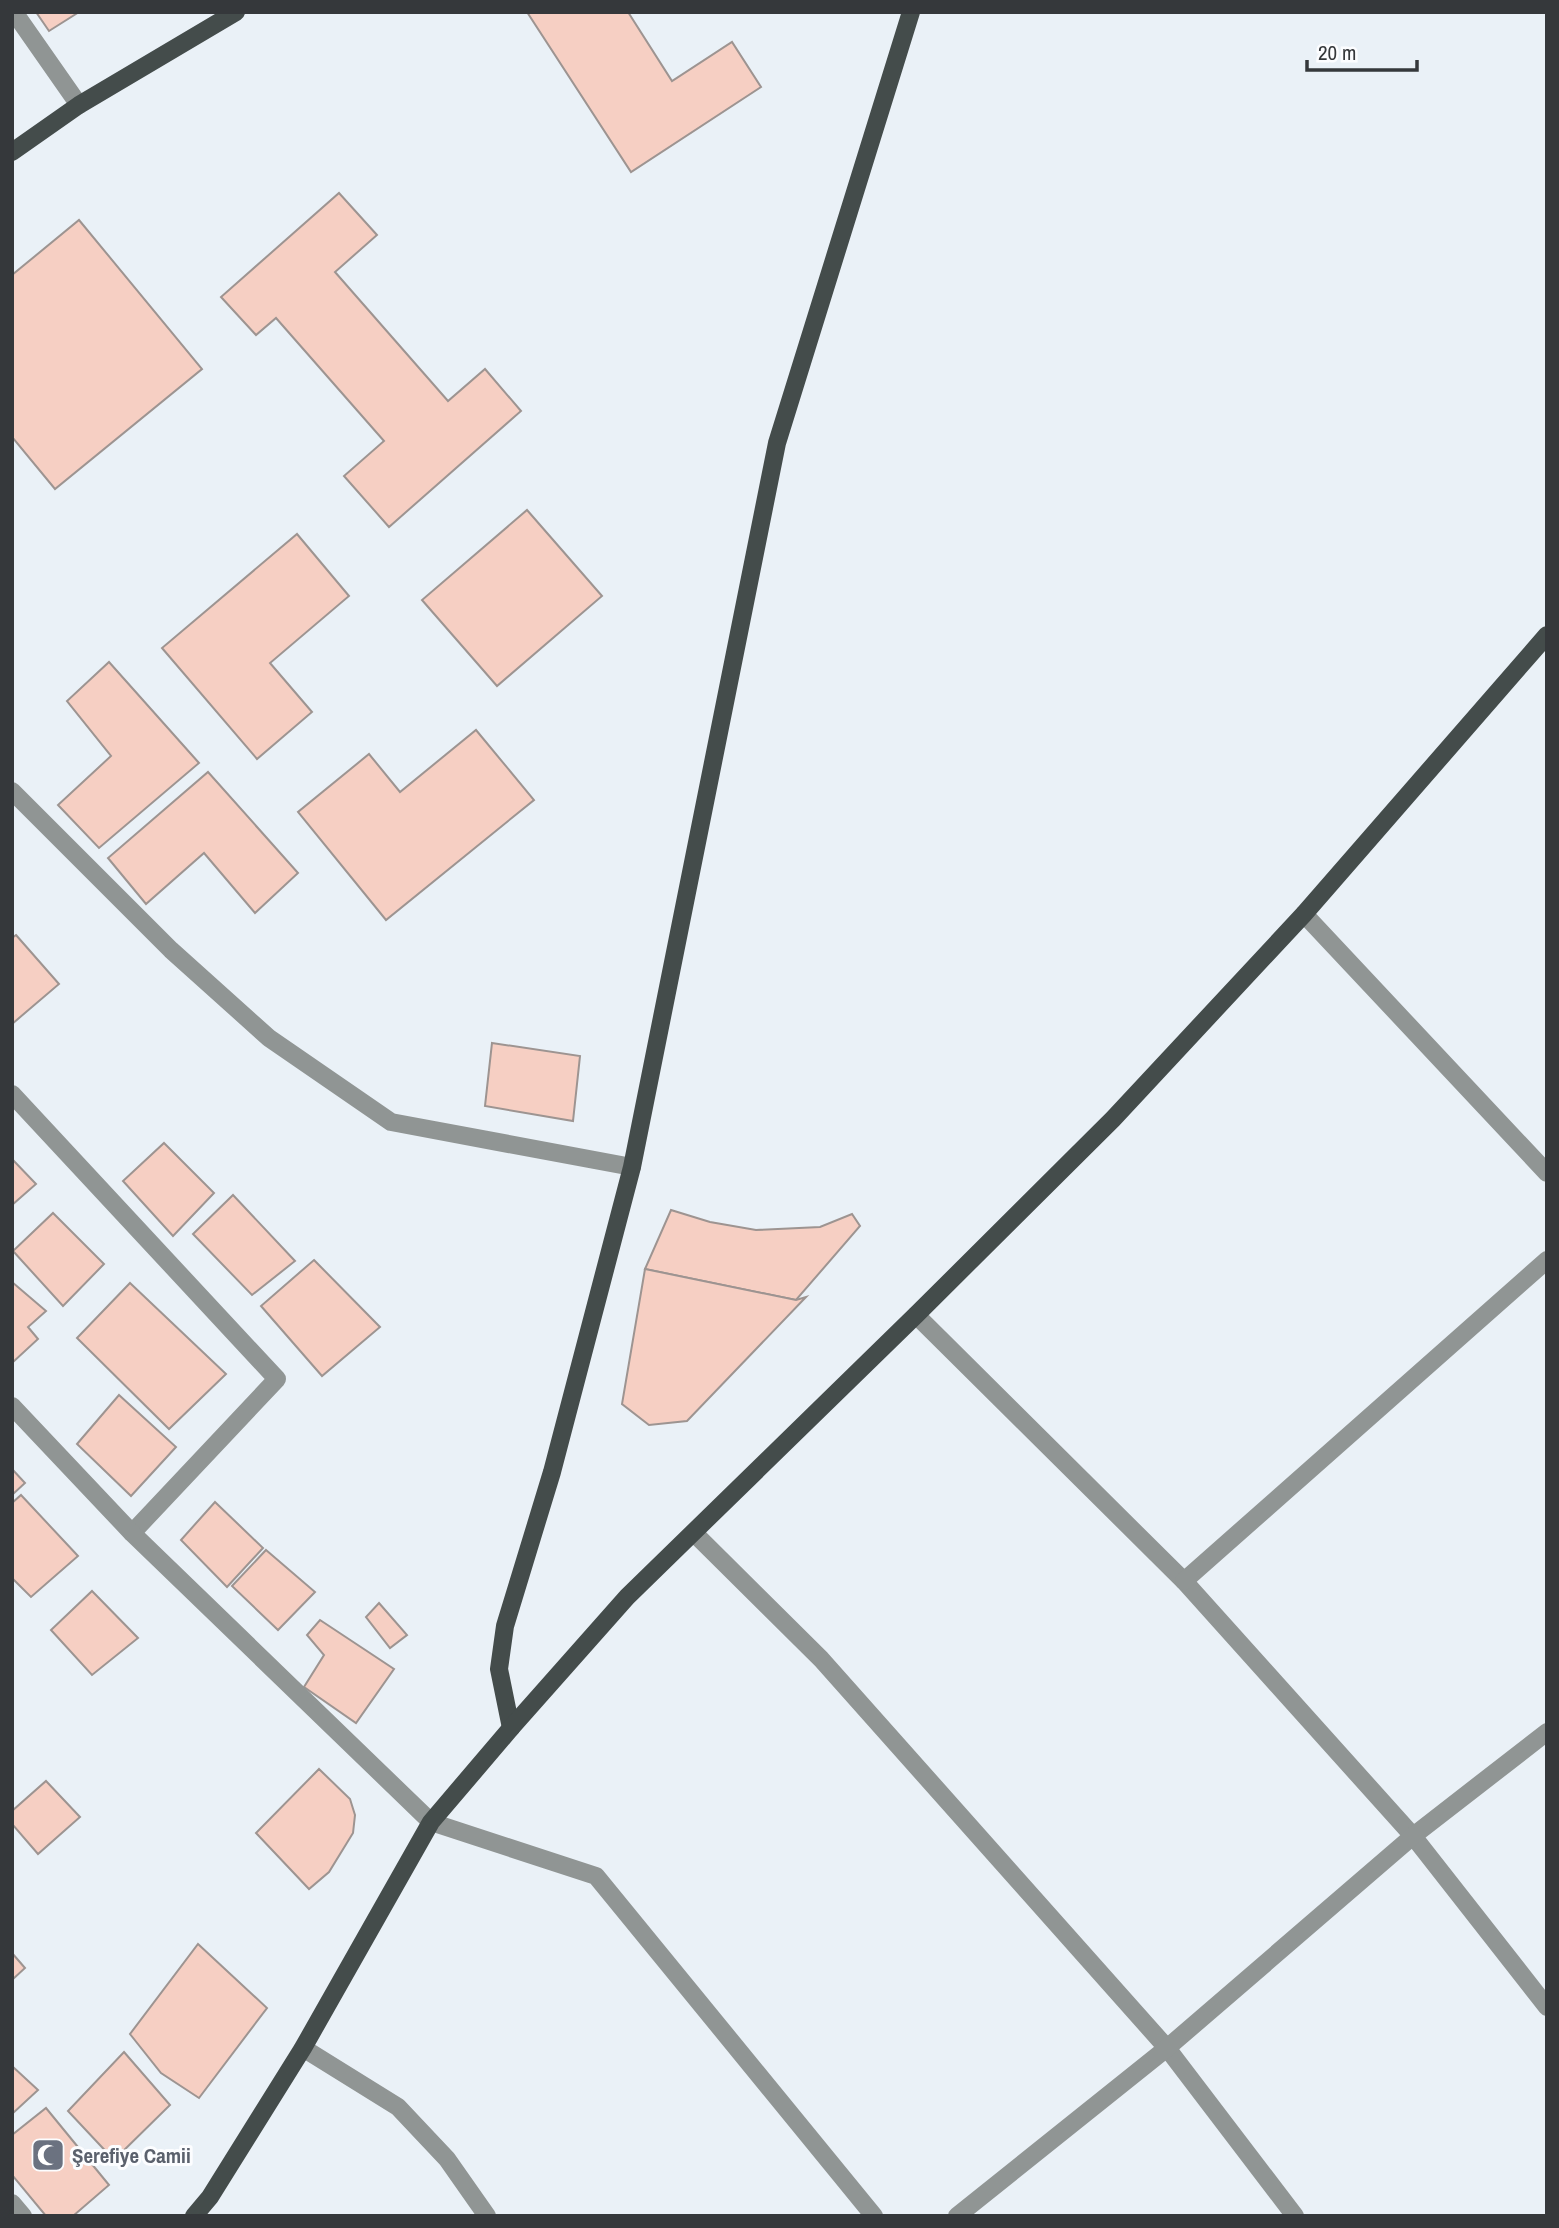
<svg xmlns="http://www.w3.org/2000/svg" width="1559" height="2228" font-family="'Archivo Narrow',sans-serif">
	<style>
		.building { fill: #f6cfc3; stroke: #9d9491; stroke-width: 2 }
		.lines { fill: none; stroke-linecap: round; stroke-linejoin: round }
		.minor { stroke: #909594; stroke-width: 18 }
		.major { stroke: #444c4b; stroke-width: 18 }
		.labels { text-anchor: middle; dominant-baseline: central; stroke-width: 6; stroke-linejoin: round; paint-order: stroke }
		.worship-label { font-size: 21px; font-weight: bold; fill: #5b616d; stroke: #fcfdff; text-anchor: start }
	</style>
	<rect width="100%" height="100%" fill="#eaf1f7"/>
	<g class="building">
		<polygon points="36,12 79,12 49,31"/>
		<polygon points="527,12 628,12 672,81 732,42 761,87 631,172"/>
		<polygon points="339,193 377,235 335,272 448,401 485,369 521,411 389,527 344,476 384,441 276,318 256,335 221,297"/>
		<polygon points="79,220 202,369 55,489 12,437 12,275"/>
		<polygon points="527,510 602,596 497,686 422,600"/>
		<polygon points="297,534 349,596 270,663 312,712 257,759 162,648"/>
		<polygon points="109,662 199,763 99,848 58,805 111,756 67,701"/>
		<polygon points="476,730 534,800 386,920 298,812 369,754 400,792"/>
		<polygon points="208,772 298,873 255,913 204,853 146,904 108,858"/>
		<polygon points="16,935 59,984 12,1024 12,938"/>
		<polygon points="492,1043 580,1056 573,1121 485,1106"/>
		<polygon points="164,1143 214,1193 173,1236 123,1181"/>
		<polygon points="12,1159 36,1184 12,1205"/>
		<polygon points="233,1195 295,1261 252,1295 193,1234"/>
		<polygon points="671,1210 710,1222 756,1230 820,1227 852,1214 860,1226 796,1300 645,1269"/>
		<polygon points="53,1213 104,1264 63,1306 13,1251"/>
		<polygon points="314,1260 380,1327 322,1376 261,1306"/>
		<polygon points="645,1269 796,1300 806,1297 687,1421 649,1425 622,1404"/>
		<polygon points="12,1282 46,1311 28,1327 38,1339 12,1363"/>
		<polygon points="130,1283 226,1374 169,1429 77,1338"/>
		<polygon points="119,1395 176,1447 131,1496 77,1444"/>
		<polygon points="12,1469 25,1483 12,1495"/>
		<polygon points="21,1495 78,1556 31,1597 12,1578 12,1503"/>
		<polygon points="215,1502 263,1548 227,1587 181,1540"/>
		<polygon points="266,1550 315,1592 278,1630 232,1586"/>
		<polygon points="92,1591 138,1638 92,1675 51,1630"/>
		<polygon points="379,1603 407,1635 390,1648 366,1617"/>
		<polygon points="320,1620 394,1669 356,1723 304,1687 324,1655 307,1635"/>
		<polygon points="319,1769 350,1799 355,1815 353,1833 329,1872 309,1889 256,1833"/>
		<polygon points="46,1781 80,1817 38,1854 12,1824 12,1811"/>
		<polygon points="198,1944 267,2008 199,2098 161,2073 130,2034"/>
		<polygon points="12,1953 25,1968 12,1980"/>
		<polygon points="124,2052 170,2105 114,2160 68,2111"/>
		<polygon points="12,2066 38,2090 12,2114"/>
		<polygon points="46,2108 109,2185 73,2216 46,2216 12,2175 12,2135"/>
	</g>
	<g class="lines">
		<g class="minor">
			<polyline points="14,12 79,105"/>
			<polyline points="12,791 171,950 269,1038 391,1122 632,1167"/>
			<polyline points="1304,914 1547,1173"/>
			<polyline points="12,1094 277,1379 132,1533"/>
			<polyline points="916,1315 1184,1581 1413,1836 1547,2007"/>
			<polyline points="12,1406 132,1533 431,1822 596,1876 874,2216"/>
			<polyline points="694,1533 821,1659 1167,2048 1295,2216"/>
			<polyline points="1184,1581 1547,1260"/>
			<polyline points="303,2048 398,2107 447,2159 487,2216"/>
			<polyline points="12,2203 23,2216"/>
			<polyline points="957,2216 1167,2048 1413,1836 1547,1732"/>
		</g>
		<g class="major">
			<polyline points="12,152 79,105 236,12"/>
			<polyline points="511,1728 499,1669 505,1626 552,1472 632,1167 777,443 911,12"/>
			<polyline points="194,2216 210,2197 303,2048 431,1822 511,1728 627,1597 916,1315 1113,1119 1304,914 1547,635"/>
		</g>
	</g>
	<defs>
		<symbol id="mosque-square" viewBox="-11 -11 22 22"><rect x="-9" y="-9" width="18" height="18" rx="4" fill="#6b7280" stroke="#fcfdff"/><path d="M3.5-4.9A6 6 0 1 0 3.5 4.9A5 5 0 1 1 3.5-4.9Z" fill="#fff"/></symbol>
	</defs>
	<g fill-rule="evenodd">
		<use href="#mosque-square" x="29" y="2136" width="38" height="38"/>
	</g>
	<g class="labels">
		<g class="worship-label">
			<text x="72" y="2155">Şerefiye Camii</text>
		</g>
	</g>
	<rect width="1559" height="2228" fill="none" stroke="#35383b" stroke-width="28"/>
	<path d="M1307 60v10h110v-10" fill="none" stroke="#35383b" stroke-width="3.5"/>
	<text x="1318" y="60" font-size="21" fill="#35383b" stroke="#fcfdff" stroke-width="5" paint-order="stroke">20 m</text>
</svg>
